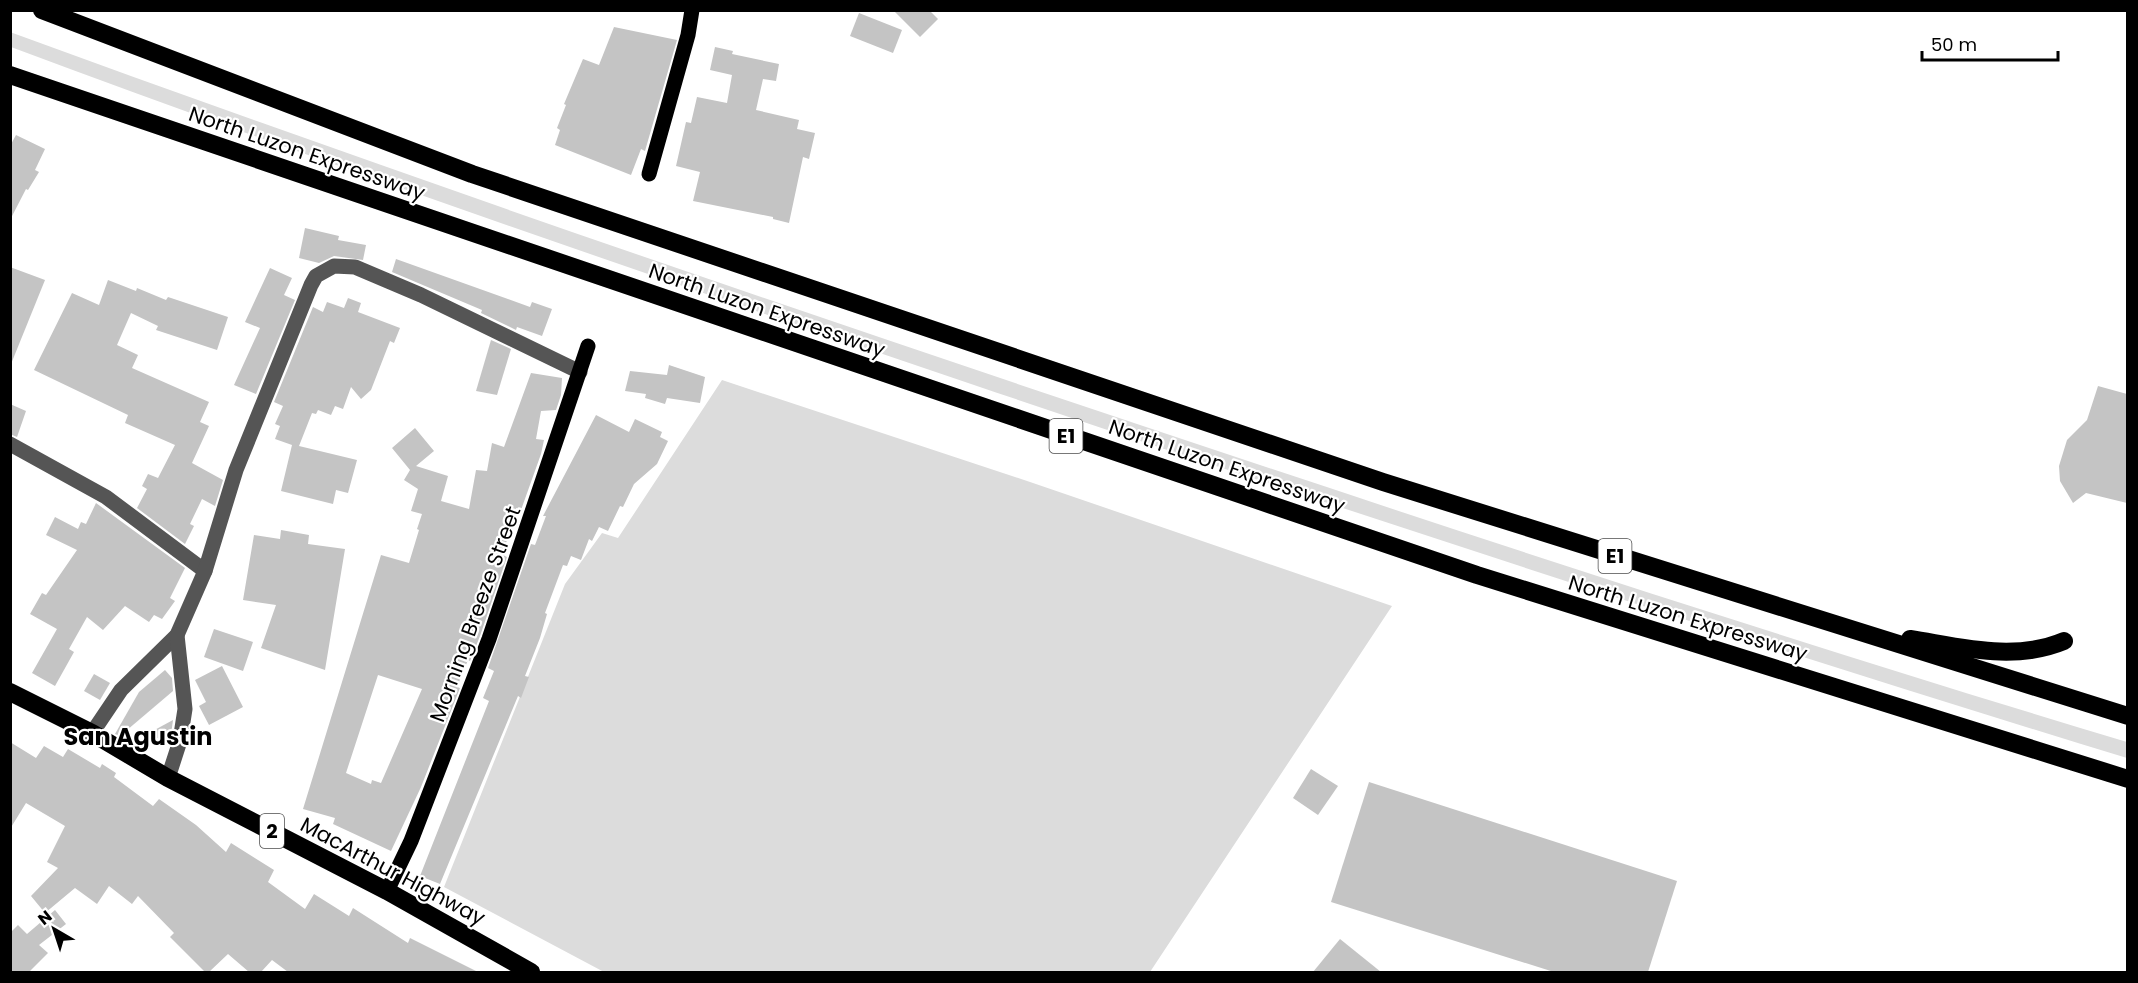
<svg xmlns="http://www.w3.org/2000/svg" width="2138" height="983" font-family="Poppins,sans-serif">
	<style>
		.green { fill: #dcdcdc }
		.building { fill: #c4c4c4; fill-rule: evenodd }
		.lines { fill: none; stroke-linecap: round; stroke-linejoin: round }
		.minor { stroke: #555; stroke-width: 15 }
		.major { stroke: #000; stroke-width: 15 }
		.highway { stroke: #000; stroke-width: 18 }
		.labels { text-anchor: middle; dominant-baseline: central; stroke-width: 4.5; stroke-linejoin: round; paint-order: stroke }
		.shield { fill: #fff; stroke: #4c4c4c; stroke-width: 1.5 }
		.shield-label { font-size: 20px; font-weight: bold; fill: #000 }
		.street-label { font-size: 21px; fill: #000; stroke: #fff }
		.quarter-label { font-size: 24px; font-weight: bold; fill: #000; stroke: #fff }
	</style>
	<rect width="100%" height="100%" fill="#fff"/>
	<g class="green">
		<path d="M10 32C390 171 772 302 1155 430 1478 538 1801 644 2127 742V758C1741 640 1357 514 974 385 652 276 330 166 11 47Z"/>
		<polygon points="722,380 1033,483 1392,606 1150,972 604,972 444,887 565,584 602,533 618,538"/>
	</g>
	<g class="building">
		<polygon points="893,10 929,10 938,19 920,37"/>
		<polygon points="859,13 902,30 893,53 850,36"/>
		<polygon points="614,27 677,40 645,151 641,149 631,175 555,145 560,130 557,128 566,105 564,104 583,59 599,65"/>
		<polygon points="715,47 733,51 732,54 779,64 776,81 763,79 756,110 799,120 797,129 815,133 809,159 803,157 789,223 773,219 773,217 693,201 700,172 676,166 686,122 691,123 697,97 727,103 732,75 710,70"/>
		<polygon points="16,135 45,149 35,170 39,172 28,190 26,189 10,220 10,146"/>
		<polygon points="305,228 339,236 338,240 366,245 363,260 334,256 319,263 299,258"/>
		<polygon points="396,259 530,307 532,302 552,309 542,336 517,327 516,330 481,313 482,310 392,272"/>
		<polygon points="10,267 45,280 11,364 10,364"/>
		<polygon points="270,268 292,278 284,295 295,300 256,394 234,385 260,328 245,322"/>
		<polygon points="108,280 136,291 137,288 166,300 168,297 228,317 217,350 156,330 158,326 131,313 117,345 138,355 132,368 209,402 200,422 209,426 192,463 223,480 215,506 202,499 190,524 194,526 185,544 137,508 147,489 142,486 148,474 158,478 175,445 125,423 128,415 34,370 72,293 99,305"/>
		<polygon points="348,298 361,303 358,312 400,328 394,343 390,341 371,390 361,399 351,387 343,409 335,406 331,415 318,410 316,414 312,413 299,446 357,460 348,493 336,490 333,504 281,491 292,445 275,439 280,426 275,424 283,406 274,402 313,307 323,312 327,302 344,308"/>
		<polygon points="491,340 511,349 497,395 476,391"/>
		<polygon points="669,365 705,377 700,403 667,398 665,404 645,398 646,394 625,391 630,371 667,375"/>
		<path d="M531 373 562 378 561 395 556 410 541 411 536 439 544 440 541 454 521 510 516 508 507 536H509L501 554 507 557 480 636 470 661 468 660 457 687 460 688 421 787 391 851 333 824 335 818 303 809 381 555 409 563 419 530 417 529 422 514 411 511 418 489 404 480 410 470 392 448 415 428 434 451 416 466 448 476 441 501 469 509 476 470 487 471 492 443 504 447ZM378 675 422 689 381 783 372 780 371 784 346 773Z"/>
		<polygon points="2098,386 2127,394 2127,503 2086,493 2073,503 2060,481 2059,466 2067,440 2087,420"/>
		<polygon points="10,404 26,411 17,437 10,434"/>
		<polygon points="596,415 629,432 635,419 662,432 660,437 668,441 657,464 634,484 623,507 620,506 608,531 599,527 592,541 589,539 581,560 571,556 567,566 563,565 545,613 547,614 540,638 525,676 529,677 521,698 518,696 440,884 420,876 489,701 483,698 494,671 488,668 531,544 535,545 546,516 543,516"/>
		<polygon points="96,503 185,568 170,598 175,601 162,619 154,615 149,622 125,606 103,630 87,617 69,649 74,652 55,686 32,673 57,629 30,614 42,593 46,595 77,550 46,535 55,517 78,529 81,522 86,524"/>
		<polygon points="281,530 309,535 308,544 345,549 325,670 261,648 276,605 243,600 254,535 280,539"/>
		<polygon points="214,629 253,642 243,671 204,657"/>
		<polygon points="222,666 243,707 209,725 199,706 206,702 195,680"/>
		<polygon points="165,670 172,678 173,691 120,736 115,734 139,692"/>
		<polygon points="94,674 110,683 100,700 84,691"/>
		<polygon points="173,720 171,735 166,743 149,733"/>
		<polygon points="10,742 36,758 44,746 63,757 68,749 100,768 102,764 116,773 114,777 153,806 159,799 196,825 226,852 231,843 274,870 268,882 305,909 314,894 349,916 353,908 408,943 410,938 478,972 288,972 272,960 261,972 249,972 228,954 209,972 205,972 170,937 174,933 138,896 132,904 109,886 97,904 75,888 45,913 31,896 58,868 47,862 65,826 26,803 10,829"/>
		<polygon points="1311,769 1338,786 1318,815 1293,798"/>
		<polygon points="1369,782 1677,881 1648,972 1554,972 1331,902"/>
		<polygon points="55,910 66,924 39,945 48,953 29,972 10,972 10,933 18,925 27,934"/>
		<polygon points="1340,939 1381,972 1313,972"/>
	</g>
	<g class="lines">
		<g class="minor">
			<polyline points="10,444 106,497 205,571"/>
			<polyline points="92,733 121,690 177,635 205,571 236,470 311,285 316,276 334,266 355,267 421,295 580,372"/>
			<polyline points="168,778 180,741 185,709 177,635"/>
		</g>
		<g class="major">
			<polyline points="649,174 688,35 692,10"/>
			<polyline points="387,891 411,841 489,639 588,346"/>
		</g>
		<g class="highway">
			<polyline points="42,10 472,174 1383,482 2128,716"/>
			<polyline points="10,75 1477,575 2128,779"/>
			<path d="M1910 639C1961 647 2014 662 2064 641"/>
			<polyline points="10,692 92,733 168,778 387,891 531,972"/>
		</g>
	</g>
	<g class="labels">
		<g class="shield">
			<rect x="1049.5" y="419" width="33" height="34" rx="4.5"/>
			<rect x="1598.5" y="539" width="33" height="34" rx="4.5"/>
			<rect x="260" y="814" width="24" height="34" rx="4.5"/>
		</g>
		<g class="shield-label">
			<text x="1066" y="436">E1</text>
			<text x="1615" y="556">E1</text>
			<text x="272" y="831">2</text>
		</g>
		<g class="street-label">
			<text transform="translate(307 153) rotate(19)">North Luzon Expressway</text>
			<text transform="translate(767 310) rotate(19)">North Luzon Expressway</text>
			<text transform="translate(1227 466) rotate(19)">North Luzon Expressway</text>
			<text transform="translate(475 614) rotate(-70)">Morning Breeze Street</text>
			<text transform="translate(1688 618) rotate(17)">North Luzon Expressway</text>
			<text transform="translate(393 871) rotate(28)">MacArthur Highway</text>
		</g>
		<g class="quarter-label">
			<text x="138" y="736">San Agustin</text>
		</g>
	</g>
	<rect width="2138" height="983" fill="none" stroke="#000000" stroke-width="24"/>
	<g transform="translate(54 929) rotate(321)" stroke="#ffffff" stroke-width="4.5" paint-order="stroke">
	<path d="M0-4.5L10 22L0 15L-10 22Z" fill="#000000"/>
	<text y="-9" font-size="16" font-weight="bold" text-anchor="middle" fill="#000000">N</text>
	</g>
	<path d="M1922 51v9h136v-9" fill="none" stroke="#000000" stroke-width="3"/>
	<text x="1931" y="51" font-size="18" fill="#000000" stroke="#ffffff" stroke-width="4.5" paint-order="stroke">50 m</text>
</svg>
